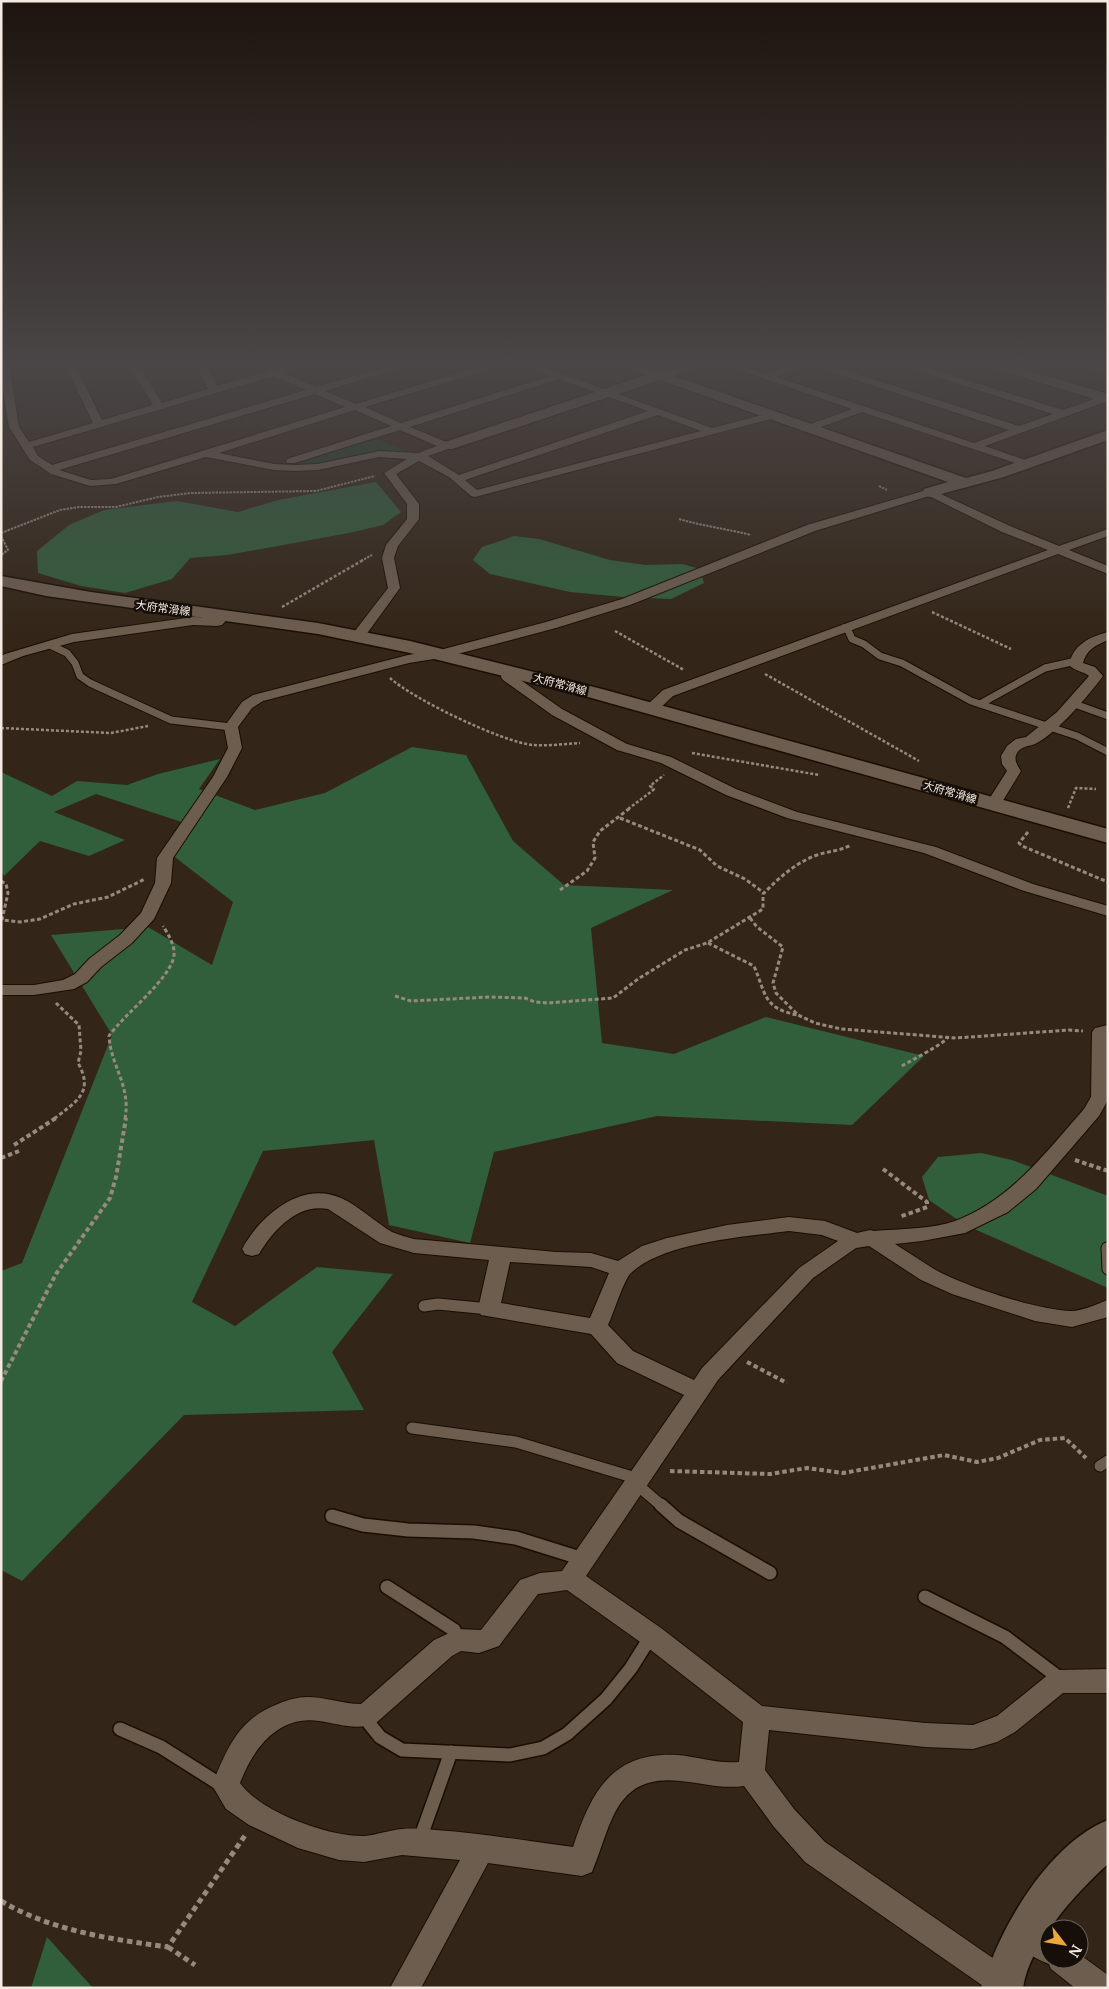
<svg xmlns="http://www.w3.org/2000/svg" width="1109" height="1989" font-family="Merriweather,'Noto Sans JP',serif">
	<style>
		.green { fill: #213c27 }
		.forest { fill: #315e3b }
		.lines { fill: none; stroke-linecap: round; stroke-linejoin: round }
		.lane-far2-casing { stroke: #1a0e03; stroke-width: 9 }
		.lane-far1-casing { stroke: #1a0e03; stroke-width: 13 }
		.lane-casing { stroke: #1a0e03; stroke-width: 16 }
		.street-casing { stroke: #1a0e03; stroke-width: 2 }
		.secondary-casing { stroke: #1a0e03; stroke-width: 3 }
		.path-far4 { stroke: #968a7f; stroke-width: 2; stroke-dasharray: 2.5 1; stroke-linecap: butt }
		.path-far3 { stroke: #968a7f; stroke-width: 2.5; stroke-dasharray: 3 2; stroke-linecap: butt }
		.path-far2 { stroke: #968a7f; stroke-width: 3; stroke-dasharray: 4 2.5; stroke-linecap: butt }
		.path-far1 { stroke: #968a7f; stroke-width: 4; stroke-dasharray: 4.5 3; stroke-linecap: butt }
		.path { stroke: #968a7f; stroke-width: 5; stroke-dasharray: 5.5 4; stroke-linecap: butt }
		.lane-far2 { stroke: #6d5d4e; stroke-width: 7 }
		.lane-far1 { stroke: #6d5d4e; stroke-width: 11 }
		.lane { stroke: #6d5d4e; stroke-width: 13 }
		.street { fill: #6d5d4e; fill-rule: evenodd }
		.secondary { fill: #6d5d4e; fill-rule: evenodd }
		.labels { text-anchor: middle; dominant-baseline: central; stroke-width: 5; stroke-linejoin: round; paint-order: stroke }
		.far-street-label { font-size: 11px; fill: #f4eae1; stroke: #160f09 }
	</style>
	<rect width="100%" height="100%" fill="#332517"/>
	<polygon class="green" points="374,438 413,454 377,453 317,464 292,464"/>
	<g class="forest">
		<polygon points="376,482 401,512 383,525 349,533 227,555 190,558 172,579 125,593 81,586 38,573 37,551 69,525 104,510 177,501 238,512 278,500"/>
		<polygon points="514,536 539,539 610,560 645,565 682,564 700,569 704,583 671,599 624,597 570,592 490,574 473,560 482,547"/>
		<polygon points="412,747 466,755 513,841 564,885 673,890 591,928 602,1043 674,1054 766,1017 924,1056 852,1125 657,1116 494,1152 470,1243 389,1225 374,1140 263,1151 192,1302 235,1326 317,1267 393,1274 332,1352 364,1410 184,1415 22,1581 1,1570 1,1271 22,1263 112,1035 51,935 148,927 212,965 233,902 171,854 194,826 96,794 54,812 125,840 89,856 40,841 4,876 1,869 1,772 52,796 77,781 127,785 158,774 220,759 199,789 255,810 325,793"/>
		<polygon points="981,1153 1012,1160 1108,1196 1108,1288 965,1225 929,1200 922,1177 938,1157"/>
		<polygon points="47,1937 93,1988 31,1988"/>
	</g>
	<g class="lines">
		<defs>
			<g id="lane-far2">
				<polyline points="844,628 848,630 852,639 864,644 880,656 902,663 971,701 980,704 1045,668 1076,661"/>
				<polyline points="52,646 67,653 75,663 80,676 90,683 171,720 231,727"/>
				<polyline points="1072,703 1108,716"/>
				<polyline points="980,704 1077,736 1108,752"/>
			</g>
			<g id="lane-far1">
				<polyline points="1107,1248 1108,1269"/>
				<polyline points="424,1306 438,1304 489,1309"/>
				<polyline points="412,1428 516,1442 639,1479"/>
				<polyline points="1100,1466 1108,1461"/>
				<polyline points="634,1486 641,1488 662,1506"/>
			</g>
			<g id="lane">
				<polyline points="661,1505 679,1521 770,1573"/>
				<polyline points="332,1516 363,1525 408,1530 474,1532 516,1538 583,1559"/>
				<polyline points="387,1587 454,1630 458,1640"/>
				<polyline points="925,1597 1005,1637 1062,1680"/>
				<polyline points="367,1715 368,1722 380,1737 402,1750 510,1755 543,1748 567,1734 606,1699 631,1668 651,1636"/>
				<polyline points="120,1729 161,1747 218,1783 225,1785"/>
				<polyline points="420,1839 451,1752"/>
			</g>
			<g id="street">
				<path d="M1 362H15L9 365 19 427 29 442 93 423 66 367 59 362H95L93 364 76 367 102 420 153 405 127 362H137L162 403 208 389 194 362H204L217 386 269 371 262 362H272L277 369 301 362H316L284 373 316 387 402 362H417L415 364 325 391 356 404 494 362H510L508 364 365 407 401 423 550 376 515 362H529L712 428 770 413 775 416 774 418 475 497 471 496 449 477 419 461 396 474 419 504V519L398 546 394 558 400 588 363 639 358 640 351 636 388 588 382 558 386 545 407 519V504L384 473 407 459 379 457 318 470 294 471 274 470 206 457 116 484 90 486 51 474 30 460 9 427 1 377ZM274 376 306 390 52 465 38 456 33 447ZM559 379 648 411 459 475 428 456 451 448 452 446 451 444 410 427ZM315 394 345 407 111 479 91 480 59 470ZM355 410 391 426 287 459 286 461 287 463H295L400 430 437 446 418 453 379 451 318 464 294 465 274 464 219 453ZM658 415 701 431 477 490 465 480Z"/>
				<path d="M716 362H731L766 374 800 362H820L1019 426 1053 414 896 364 894 362H909L1063 410 1108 394V401L985 446 1031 462 1033 464 1031 466 1027 467 862 412 813 430H805L804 428 805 426 852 409ZM810 365 1009 430 974 443 776 377Z"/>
				<polygon points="1071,362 1087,362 1108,368 1108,374 1073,364"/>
				<polygon points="930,489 1010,526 1059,546 1108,529 1108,536 1069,550 1108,566 1108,574 1058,554 673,696 656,712 646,712 644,709 646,706 663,690 1048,550 1002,532 929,496 815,531 630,605 556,628 446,657 409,663 263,701 252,708 238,727 242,748 227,777 173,858 171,883 154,919 132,943 101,967 87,982 74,989 34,995 1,995 1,985 34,985 63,980 75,974 89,959 120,935 141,913 155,883 157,858 213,777 228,748 224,727 242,702 253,695 408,655 440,650 546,622 622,599 807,525"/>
				<polygon points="224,612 230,616 222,625 217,626 193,625 74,642 23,656 1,665 1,656 5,654 72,634 193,617 214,618"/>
				<path d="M1108 632V640C1096 645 1086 650 1083 663L1095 667 1103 676C1088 696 1059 731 1037 743 1030 747 1022 745 1017 753 1013 760 1018 766 1021 771L999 807H989L986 804 1007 771 1002 764 1001 756 1007 746 1016 739 1026 737 1057 712 1089 676C1083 671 1074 671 1069 665 1073 645 1089 637 1108 632Z"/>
				<polygon points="509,666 516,670 515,676 562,709 627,744 671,757 736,789 797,812 936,847 1033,884 1108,906 1108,916 1021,890 924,853 787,818 726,795 661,763 617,750 552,715 503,680 501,677 502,670"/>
				<path d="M1108 1025V1100L1099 1116 1036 1189 1008 1212 965 1233 922 1241 895 1244C908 1252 921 1261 934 1269 964 1286 1037 1310 1071 1311 1084 1311 1096 1304 1108 1300V1317L1072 1327 1035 1321 952 1294 921 1280 869 1246 856 1248 813 1278 718 1380 586 1576 661 1628 762 1706 925 1723 973 1725 997 1716 1049 1674 1058 1670 1108 1669V1693H1063L1015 1732 997 1742 973 1749 925 1747 769 1730 765 1770 794 1809 825 1842 1013 1972 1018 1982 1015 1988H986L805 1862 774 1827 744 1786C722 1789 702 1783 680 1781 614 1774 612 1825 592 1872L582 1876 488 1863 421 1988H390L460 1860 402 1855 364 1862 339 1860 298 1848 249 1825 226 1809 212 1785C227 1749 238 1719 278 1704 287 1700 297 1697 307 1697 326 1697 343 1704 361 1704L434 1640 458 1629 481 1630 520 1580 540 1573 562 1571 684 1395 617 1363 591 1334 481 1315 478 1309 489 1260 414 1253 380 1243 328 1209C298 1203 273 1230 259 1254L252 1256 245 1254 242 1249C260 1216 301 1180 341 1198 359 1206 375 1222 392 1232 399 1235 407 1237 414 1239L556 1252 591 1253 618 1261 642 1246 667 1238 727 1225 789 1217 825 1221 857 1233 870 1230 874 1231C899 1229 932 1229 955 1221 1011 1200 1046 1152 1084 1109L1091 1097 1092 1032 1095 1028ZM789 1231 822 1235 838 1241 799 1268 702 1368 694 1380 633 1351 608 1325C613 1315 624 1279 631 1273 664 1242 745 1237 789 1231ZM510 1262 591 1267 609 1273 590 1318 501 1303ZM567 1590 643 1644 743 1722 739 1762C718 1764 699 1757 678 1755 612 1751 591 1792 573 1847 527 1841 482 1833 436 1830 425 1829 413 1828 402 1829 389 1830 377 1835 364 1836 329 1837 260 1812 240 1783 253 1749 278 1715 319 1721 340 1724 356 1731 376 1723L452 1656 461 1651 479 1653 499 1646 538 1594Z"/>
				<path d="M1025 1919 1049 1932V1959H1079V1954L1108 1975V1988H1075L1051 1969 1049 1964C1033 1958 1017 1948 1011 1933L1015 1923Z"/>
			</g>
			<g id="secondary">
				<polygon points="616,362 636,362 660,371 687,362 708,362 706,365 674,376 966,478 992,471 1108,430 1108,440 1004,477 930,497 924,495 922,492 924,489 948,482 660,380 452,449 442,449 439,446 442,443 646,375 618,365"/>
				<polygon points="979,362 1001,362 1108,394 1108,403 981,365"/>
				<polygon points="1,576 91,592 318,623 410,641 602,689 1108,829 1108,843 588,697 410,653 318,634 46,596 1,586"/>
				<path d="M1108 1820V1864C1075 1894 1030 1943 1023 1988H981C983 1978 988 1968 992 1959 1012 1909 1055 1841 1108 1820Z"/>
			</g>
		</defs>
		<use href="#lane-far2" class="lane-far2-casing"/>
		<use href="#lane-far1" class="lane-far1-casing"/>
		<use href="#lane" class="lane-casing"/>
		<use href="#street" class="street-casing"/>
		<use href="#secondary" class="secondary-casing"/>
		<g class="path-far4">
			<polyline points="879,486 887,490"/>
			<path d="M679 519C703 526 727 529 751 535"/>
			<polyline points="1,533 60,510 79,507 116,507 158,497 191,493 316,491 375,476"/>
			<polyline points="1,536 8,550 1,555"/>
			<polyline points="361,561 372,555"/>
		</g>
		<g class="path-far3">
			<polyline points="282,607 363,560"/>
			<polyline points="932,612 1011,649"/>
			<polyline points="615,631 684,670"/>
			<polyline points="765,674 919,761"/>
			<path d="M390 678C413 699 502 742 533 745 548 746 565 744 580 743"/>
			<polyline points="1,728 111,733 148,726"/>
			<polyline points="692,753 819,775"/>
			<polyline points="1068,808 1076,788 1096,789"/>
			<polyline points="628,809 652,791 654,789 650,786 664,775"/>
		</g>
		<g class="path-far2">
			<polyline points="620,818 700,850 717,866 745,879 764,893"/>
			<polyline points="1028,832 1019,843 1022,846 1108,882"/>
			<polyline points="1,881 6,884 8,893 2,920 20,922 40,919 74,904 108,897 145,879"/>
			<polyline points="560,890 587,871 595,858 593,842 600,831 630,808"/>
			<polyline points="750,918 757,927 783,947 773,983 776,993 798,1015 815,1023 841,1029 956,1038 1069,1030 1083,1031"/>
			<path d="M708 943 754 966C766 994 763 1008 797 1015"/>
			<path d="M395 996 411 1001 490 997 525 998 535 1002 548 1003 613 998 638 979 685 950 707 943 763 909V894C779 878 795 863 817 855 829 851 840 851 851 845"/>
			<path d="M902 1066C910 1061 945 1043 947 1038"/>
			<path d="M54 1119C75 1102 95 1093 78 1063L81 1051 79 1025 56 1003"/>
			<path d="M125 1119C131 1085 111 1067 109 1036 123 1015 172 978 174 955 175 945 168 934 163 926"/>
		</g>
		<g class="path-far1">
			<polyline points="14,1145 56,1118"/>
			<polyline points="1,1158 19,1151"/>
			<polyline points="1075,1160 1108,1171"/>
			<polyline points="883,1169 927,1202 927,1207 899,1217"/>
			<polyline points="747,1362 787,1383"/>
			<polyline points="1,1381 56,1274 110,1198 116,1177 126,1118"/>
			<polyline points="670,1471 770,1474 807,1468 843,1473 944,1455 977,1462 998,1458 1040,1440 1065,1438 1086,1458"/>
		</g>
		<g class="path">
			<path d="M1 1901C52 1931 110 1939 168 1947L246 1834"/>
			<polyline points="168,1947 195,1965"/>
		</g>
		<use href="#lane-far2" class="lane-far2"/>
		<use href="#lane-far1" class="lane-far1"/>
		<use href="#lane" class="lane"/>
		<use href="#street" class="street"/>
		<use href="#secondary" class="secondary"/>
	</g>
	<linearGradient id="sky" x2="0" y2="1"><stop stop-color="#1c140d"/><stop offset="0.57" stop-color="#4a4647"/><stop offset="1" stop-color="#4a4647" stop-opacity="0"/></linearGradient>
	<rect width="1109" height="640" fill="url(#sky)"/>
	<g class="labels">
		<g class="far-street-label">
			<text transform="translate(163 608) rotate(7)">大府常滑線</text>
			<text transform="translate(560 684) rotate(15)">大府常滑線</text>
			<text transform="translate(950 792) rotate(16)">大府常滑線</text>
		</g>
	</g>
	<rect width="1109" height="1989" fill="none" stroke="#f4eae1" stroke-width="5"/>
	<g transform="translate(1064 1944) rotate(121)"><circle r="24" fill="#160f09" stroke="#6f675f"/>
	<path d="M0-4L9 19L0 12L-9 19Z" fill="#eda83c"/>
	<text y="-8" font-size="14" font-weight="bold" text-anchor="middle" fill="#f4eae1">N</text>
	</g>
</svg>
